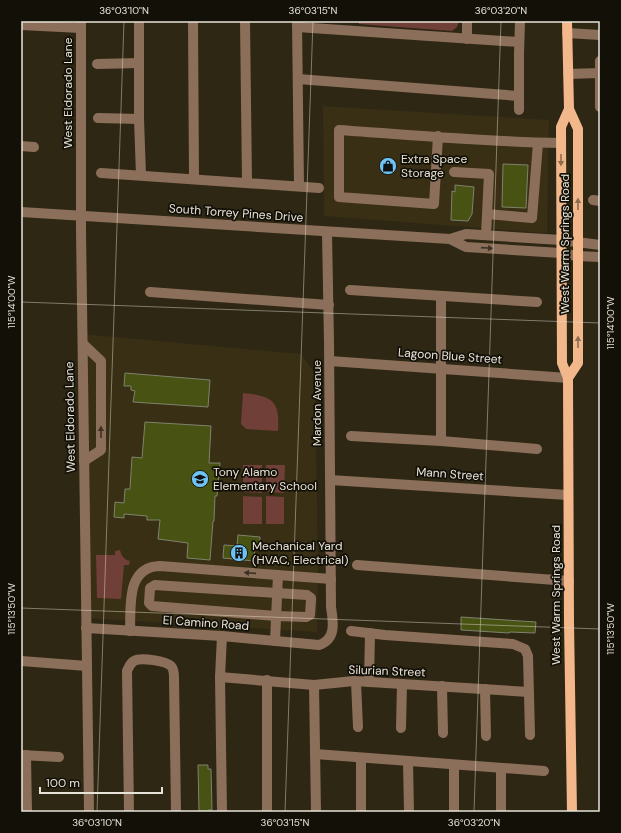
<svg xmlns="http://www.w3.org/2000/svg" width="621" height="833" font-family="'DM Sans',sans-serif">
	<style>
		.built { fill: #392f15 }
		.green { fill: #703f38 }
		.building { fill: #485213; stroke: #7e836d }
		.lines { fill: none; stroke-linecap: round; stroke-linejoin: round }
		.minor { stroke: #8c6f5a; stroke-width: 10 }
		.major { stroke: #f2b78a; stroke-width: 10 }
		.oneway { fill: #8e6c50 }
		.oneway2 { fill: #3d3125 }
		.ticks { fill: none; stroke: #e8e3d8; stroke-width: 1; stroke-opacity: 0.45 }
		.labels { text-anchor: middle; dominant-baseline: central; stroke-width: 3.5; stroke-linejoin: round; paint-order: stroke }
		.street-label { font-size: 12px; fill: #e8e3d8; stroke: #131008 }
		.poi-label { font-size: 12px; fill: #e8e3d8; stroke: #131008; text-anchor: start }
		.neatline { fill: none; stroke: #e8e3d8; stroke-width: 1.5 }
		.ticks-label { font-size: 10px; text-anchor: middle; fill: #e8e3d8 }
	</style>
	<rect width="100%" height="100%" fill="#2e2714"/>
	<g class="built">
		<polygon points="323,106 549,120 547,233 324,216"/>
		<polygon points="82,334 301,354 315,374 318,568 317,632 86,618"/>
	</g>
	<g class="green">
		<polygon points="359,21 459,21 459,22 457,27 452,31 359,24"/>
		<path d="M243 393C272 396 280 400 278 431L246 429 241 424Z"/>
		<polygon points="243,465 262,465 262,493 243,492"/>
		<polygon points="266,465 285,465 284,493 266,492"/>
		<polygon points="243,496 262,497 262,524 243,524"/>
		<polygon points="266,496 284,497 284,524 266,524"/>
		<path d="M120 550C121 555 124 560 130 561L129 565H124L121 599 97 598 96 555H115V551Z"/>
	</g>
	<g class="building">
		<polygon points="503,164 528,165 526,208 502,207"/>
		<polygon points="455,185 474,187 472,214 468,221 451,220 452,191 455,192"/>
		<polygon points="125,373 210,380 208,407 133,402 135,391 131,390 131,386 124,386"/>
		<polygon points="145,422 211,426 209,463 220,463 217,496 215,496 214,521 213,521 210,560 187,558 188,543 158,539 160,520 147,520 147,516 124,514 124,518 114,517 115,502 124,503 125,489 130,489 132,457 142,458"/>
		<polygon points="238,535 260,537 259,546 255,545 254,561 223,558 224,545 237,546"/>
		<polygon points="461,617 536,622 535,633 510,632 509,633 461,630"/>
		<polygon points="198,765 208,765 208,769 211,769 212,810 208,810 208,812 199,812"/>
	</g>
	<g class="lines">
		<g class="minor">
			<polyline points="81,21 81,231 89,812"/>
			<polyline points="139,21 139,119 141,175"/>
			<polyline points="193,21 194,179"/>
			<polyline points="245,21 247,182"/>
			<polyline points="467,21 467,39"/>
			<polyline points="297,22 299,186"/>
			<polyline points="21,25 81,28"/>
			<polyline points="297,27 519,42"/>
			<polyline points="567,33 600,35"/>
			<polyline points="600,61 600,107"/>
			<polyline points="97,64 139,63"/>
			<polyline points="568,74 600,73"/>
			<polyline points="298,79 519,96"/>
			<polyline points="519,110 519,54 520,21"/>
			<polyline points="98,118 139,119"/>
			<path d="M438 136 434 204 339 197V130C413 135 487 142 561 143"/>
			<polyline points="21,146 34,147"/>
			<polyline points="454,172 489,174 486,235"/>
			<polyline points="101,173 319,188"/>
			<polyline points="593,200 600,201"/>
			<polyline points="21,212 450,239 466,234 561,240 600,245"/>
			<polyline points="487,214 532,218 538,143"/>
			<polyline points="450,239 466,247 561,253 577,256 600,257"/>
			<polyline points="350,290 537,302"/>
			<polyline points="150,292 329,305"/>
			<polyline points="83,344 101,361 101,450 84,461"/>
			<polyline points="330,361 568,378"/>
			<polyline points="351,436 441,441 537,449"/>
			<polyline points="441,441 441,296"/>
			<polyline points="330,480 568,495"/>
			<polyline points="357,565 569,581"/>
			<polygon points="155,585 307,595 311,598 311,600 310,615 306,617 276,616 152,606 149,603 150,588"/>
			<path d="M86 628 222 636 319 645C337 639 333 621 331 607L329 342 327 232"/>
			<path d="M130 631C131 606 126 567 160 566L331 579"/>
			<polyline points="351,631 385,635 513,644 525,649 528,656 530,735"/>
			<polyline points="275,641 278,575"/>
			<polyline points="21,661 87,666"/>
			<polyline points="220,677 314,685 354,681 529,692"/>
			<polyline points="267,680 267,812"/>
			<polyline points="356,682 358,727"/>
			<polyline points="369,682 370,633"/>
			<polyline points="314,685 316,812"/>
			<polyline points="442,686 443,733"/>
			<polyline points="485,689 486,736"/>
			<polyline points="401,728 402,684"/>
			<polyline points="315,754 544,771"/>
			<polyline points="21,755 59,757"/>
			<polyline points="26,755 27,812"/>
			<polyline points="361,758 361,812"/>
			<polyline points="408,761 409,812"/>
			<polyline points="454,765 454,812"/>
			<polyline points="501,768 501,812"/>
			<path d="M129 812 127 671C129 667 130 663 134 661 141 657 166 661 171 666 174 669 174 674 174 678L176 812"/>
			<polyline points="222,812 220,677 222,636"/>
		</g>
		<g class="major">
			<polyline points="567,21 569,109 561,127 562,363 568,378 569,622 572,812"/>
			<polyline points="568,378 578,363 578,129 569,109"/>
		</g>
	</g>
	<defs><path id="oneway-solid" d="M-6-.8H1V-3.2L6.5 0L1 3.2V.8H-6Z"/></defs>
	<g class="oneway">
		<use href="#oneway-solid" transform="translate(561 160) rotate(90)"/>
		<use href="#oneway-solid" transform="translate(578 204) rotate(-90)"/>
		<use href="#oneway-solid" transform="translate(578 342) rotate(-90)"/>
	</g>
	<g class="oneway2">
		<use href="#oneway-solid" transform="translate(487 248) rotate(4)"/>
		<use href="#oneway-solid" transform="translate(101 432) rotate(-91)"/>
		<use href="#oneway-solid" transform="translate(250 573) rotate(-176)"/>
	</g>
	<path class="ticks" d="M21 302 600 323M21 608 600 629M97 812 124 21M285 812 313 21M474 812 501 21"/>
	<defs>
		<symbol id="shop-disc" viewBox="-11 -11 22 22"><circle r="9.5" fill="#6fc2f4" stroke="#131008"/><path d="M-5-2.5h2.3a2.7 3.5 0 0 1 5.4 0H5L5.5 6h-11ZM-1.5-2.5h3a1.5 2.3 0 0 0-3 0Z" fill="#111"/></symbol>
		<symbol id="school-disc" viewBox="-11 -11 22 22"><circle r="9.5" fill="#6fc2f4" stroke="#131008"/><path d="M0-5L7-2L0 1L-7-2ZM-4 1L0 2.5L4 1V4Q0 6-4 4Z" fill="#111"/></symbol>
		<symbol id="building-disc" viewBox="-11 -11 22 22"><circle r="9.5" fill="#6fc2f4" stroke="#131008"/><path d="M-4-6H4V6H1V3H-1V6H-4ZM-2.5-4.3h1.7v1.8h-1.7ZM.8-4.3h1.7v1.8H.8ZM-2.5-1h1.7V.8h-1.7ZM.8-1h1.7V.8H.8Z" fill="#111"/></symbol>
	</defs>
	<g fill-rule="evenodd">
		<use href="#shop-disc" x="378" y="156" width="20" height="20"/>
		<use href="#school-disc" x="190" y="469" width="20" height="20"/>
		<use href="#building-disc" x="229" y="543" width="20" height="20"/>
	</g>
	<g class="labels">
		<g class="street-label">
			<text transform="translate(68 93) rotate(-90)">West Eldorado Lane</text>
			<text transform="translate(236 213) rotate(4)">South Torrey Pines Drive</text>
			<text transform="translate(565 244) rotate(-90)">West Warm Springs Road</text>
			<text transform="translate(450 356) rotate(4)">Lagoon Blue Street</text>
			<text transform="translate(317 403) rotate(-90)">Mardon Avenue</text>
			<text transform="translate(70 417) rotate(-91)">West Eldorado Lane</text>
			<text transform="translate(450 474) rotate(4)">Mann Street</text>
			<text transform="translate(556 595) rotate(-90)">West Warm Springs Road</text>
			<text transform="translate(206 623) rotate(4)">El Camino Road</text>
			<text transform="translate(387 671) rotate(2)">Silurian Street</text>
		</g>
		<g class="poi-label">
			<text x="401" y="159">Extra Space<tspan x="401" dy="14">Storage</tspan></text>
			<text x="213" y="472">Tony Alamo<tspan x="213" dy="14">Elementary School</tspan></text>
			<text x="252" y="546">Mechanical Yard<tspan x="252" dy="14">(HVAC, Electrical)</tspan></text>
		</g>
	</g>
	<rect width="621" height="833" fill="none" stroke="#131008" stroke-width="44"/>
	<path d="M40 787v6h122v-6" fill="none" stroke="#e8e3d8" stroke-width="2"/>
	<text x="46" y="787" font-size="12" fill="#e8e3d8" stroke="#131008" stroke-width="3" paint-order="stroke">100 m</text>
	<rect x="22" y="22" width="577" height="789" class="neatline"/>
	<g class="ticks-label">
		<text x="124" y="14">36°03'10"N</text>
		<text x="313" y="14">36°03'15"N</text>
		<text x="501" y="14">36°03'20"N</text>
		<text transform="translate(11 302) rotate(-90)" y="4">115°14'00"W</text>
		<text transform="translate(610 323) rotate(-90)" y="4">115°14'00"W</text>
		<text transform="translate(11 609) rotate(-90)" y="4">115°13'50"W</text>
		<text transform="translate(610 629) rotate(-90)" y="4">115°13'50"W</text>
		<text x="97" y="826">36°03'10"N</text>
		<text x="285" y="826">36°03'15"N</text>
		<text x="474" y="826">36°03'20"N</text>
	</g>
</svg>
